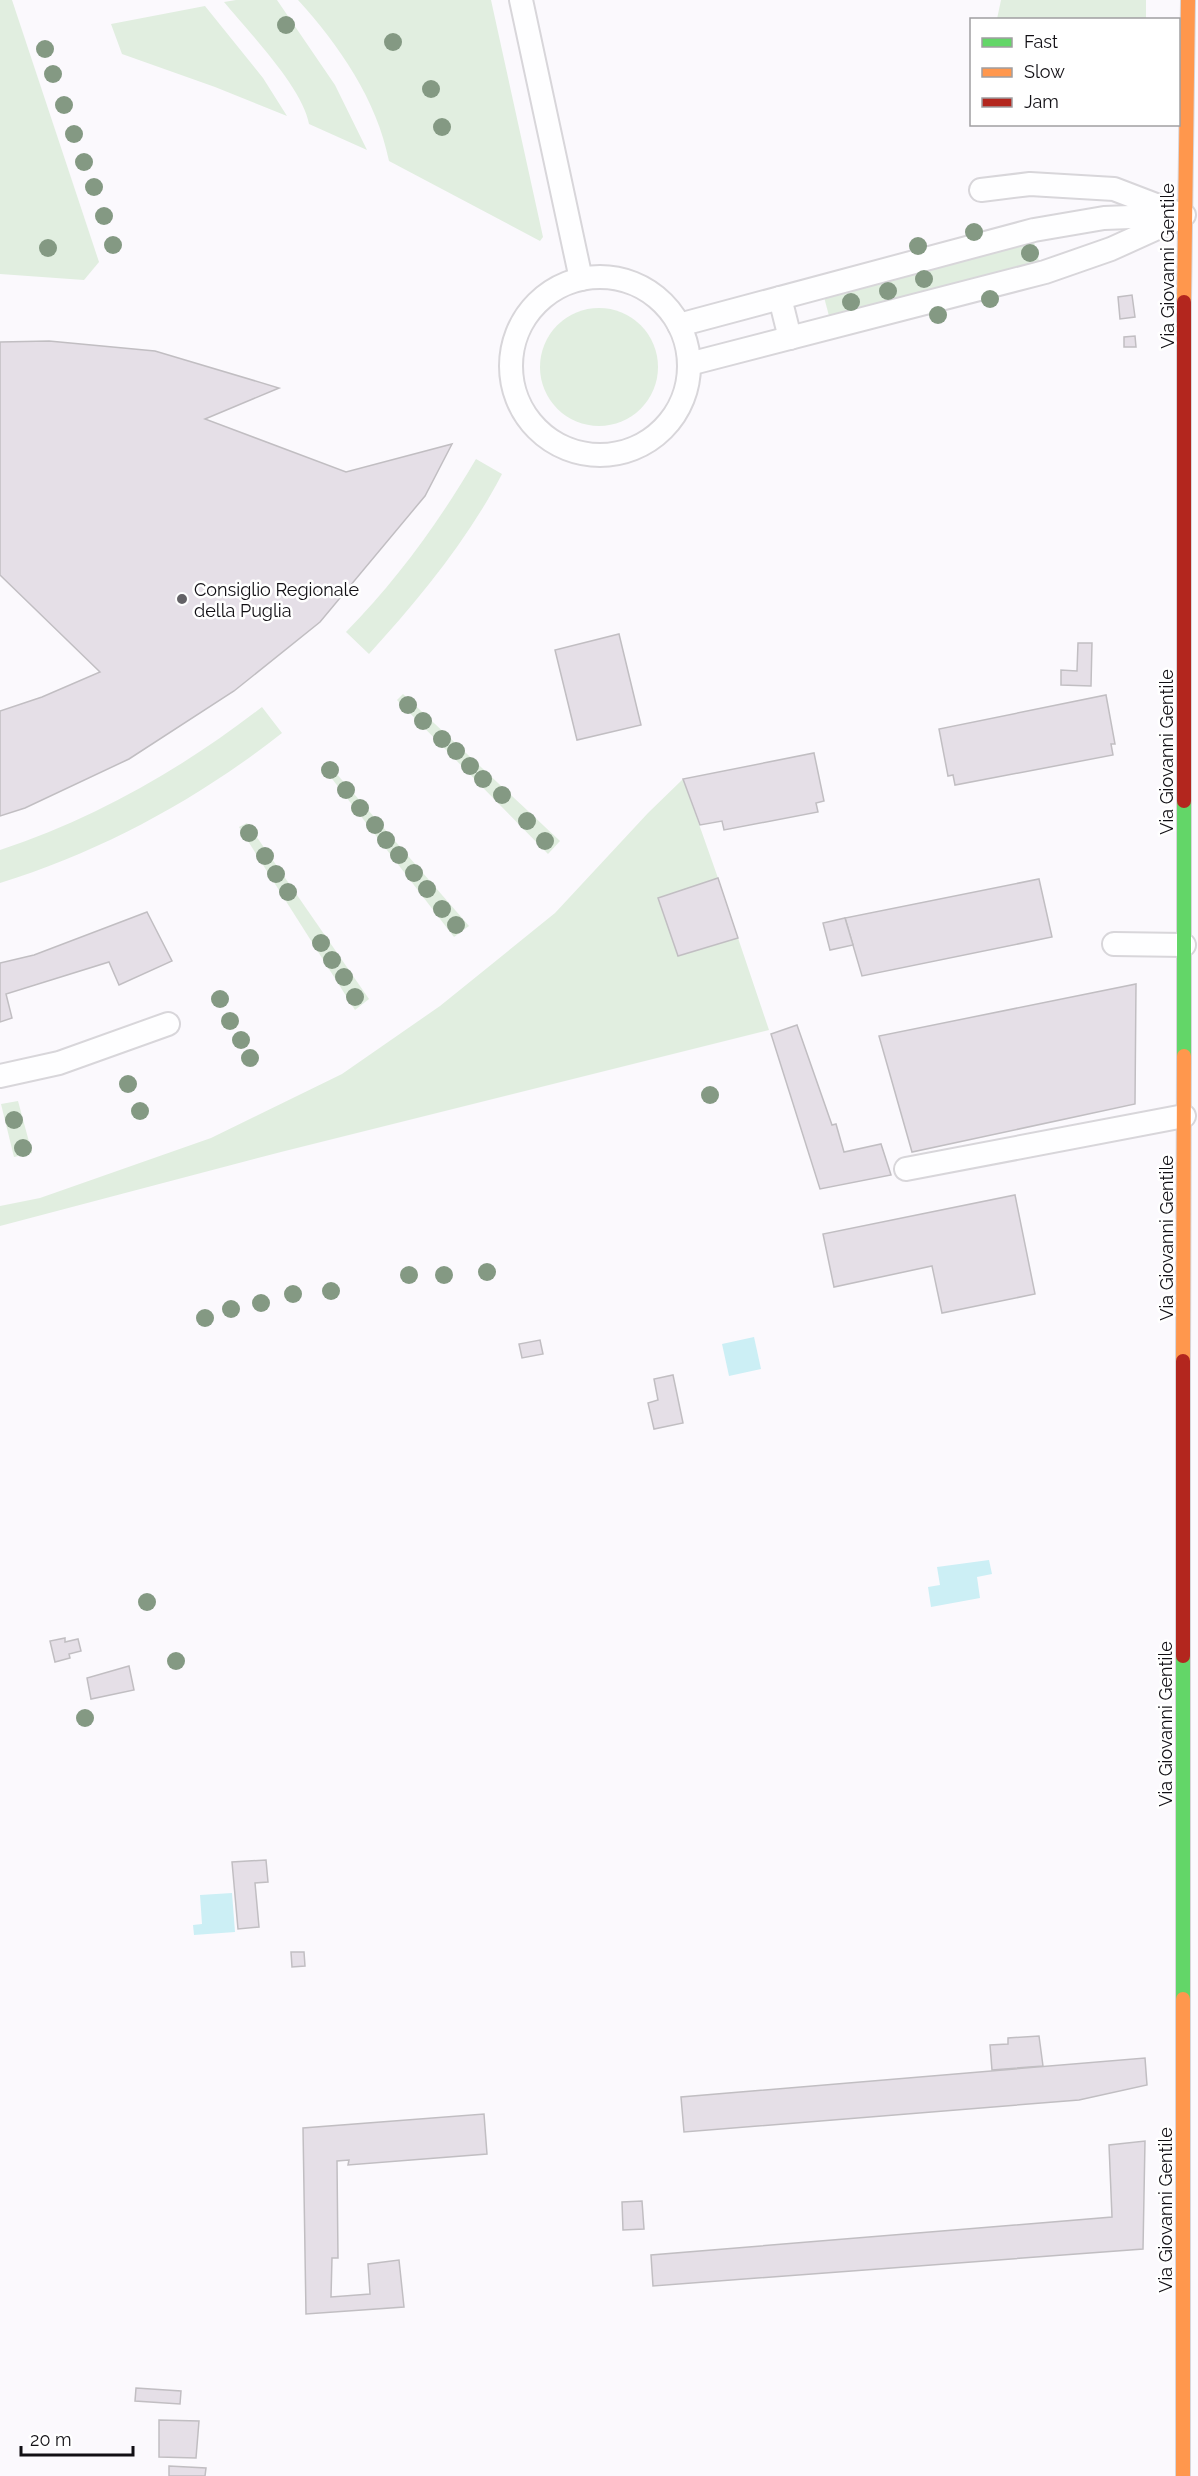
<svg xmlns="http://www.w3.org/2000/svg" width="1198" height="2476" viewBox="0 0 1198 2476" font-family="Raleway,sans-serif">
<style>
.green{fill:#e1eee0}
.water{fill:#cceff5}
.building{fill:#e5dfe7;stroke:#c1bec2;stroke-width:1.5}
.lines{fill:none;stroke-linecap:round;stroke-linejoin:round}
.lane-casing{stroke:#d8d6da;stroke-width:26}
.fast-casing{stroke:#d8d6da;stroke-width:16}
.slow-casing{stroke:#d8d6da;stroke-width:16}
.jam-casing{stroke:#d8d6da;stroke-width:16}
.lane{stroke:#fefeff;stroke-width:22}
.fast{stroke:#63d668;stroke-width:14}
.slow{stroke:#ff974d;stroke-width:14}
.jam{stroke:#b3261e;stroke-width:14}
.tree{fill:#849983}
.poi-dot{fill:#636166;stroke:#fff;stroke-width:2}
.labels{text-anchor:middle;dominant-baseline:central;stroke-width:5;stroke-linejoin:round;paint-order:stroke}
.street-label{font-size:18px;fill:#110f14;stroke:#fff}
.poi-label{font-size:18px;fill:#110f14;stroke:#fff;text-anchor:start}
</style>
<rect width="100%" height="100%" fill="#fbf9fd"/>
<g class="green">
<polygon points="0,0 12,0 99,262 84,280 0,274"/>
<path d="M 236,0 L 277,0 L 335,85 L 367,150 L 309,124 C 303,88 248,31 224,2 Z"/>
<path d="M 298,0 L 491,0 L 543,237 L 540,241 L 389,161 C 377,100 339,45 298,0 Z"/>
<polygon points="1001,0 1146,0 1146,19 997,19"/>
<polygon points="205,6 263,78 287,116 215,87 122,54 111,24"/>
<polygon points="1034,242 1039,261 829,316 824,297"/>
<circle cx="599" cy="367" r="59"/>
<path d="M 476,459 L 502,474 C 467,541 419,599 369,654 L 346,632 C 397,580 439,522 476,459 Z"/>
<polygon points="403,694 560,841 548,854 397,700"/>
<path d="M 262,707 L 282,733 C 198,799 103,851 0,883 L 0,850 C 96,818 182,769 262,707 Z"/>
<polygon points="328,764 469,926 454,937 323,767"/>
<polygon points="683,779 718,878 658,898 678,955 738,938 769,1030 281,1152 0,1226 0,1206 40,1198 211,1138 342,1074 440,1006 555,913 648,813"/>
<polygon points="247,823 369,999 355,1010 239,827"/>
<polygon points="18,1101 32,1153 14,1157 1,1104"/>
</g>
<g class="water">
<polygon points="754,1337 761,1369 729,1376 722,1344"/>
<polygon points="989,1560 992,1574 977,1577 980,1598 931,1607 928,1587 940,1585 937,1567"/>
<polygon points="232,1893 235,1932 194,1935 193,1925 202,1924 200,1895"/>
</g>
<g class="building">
<polygon points="1132,295 1135,317 1120,319 1118,297"/>
<polygon points="1135,336 1136,347 1124,347 1124,337"/>
<polygon points="49,341 155,351 279,388 205,419 346,472 452,444 425,496 320,622 234,691 129,759 25,808 0,816 0,711 42,697 100,672 0,575 0,342"/>
<polygon points="619,634 641,725 577,740 555,650"/>
<polygon points="1078,643 1092,643 1091,686 1061,685 1061,670 1077,671"/>
<polygon points="1106,695 1115,744 1111,744 1113,755 955,785 953,775 948,776 939,729"/>
<polygon points="814,753 824,801 816,803 818,812 724,830 722,821 700,825 683,779"/>
<polygon points="718,878 738,938 678,956 658,898"/>
<polygon points="1039,879 1052,937 862,976 845,918"/>
<polygon points="147,912 172,961 119,985 109,962 6,994 12,1018 0,1022 0,963 34,955"/>
<polygon points="845,918 853,945 830,950 823,923"/>
<polygon points="1136,984 1135,1104 912,1152 879,1036"/>
<polygon points="797,1025 832,1125 836,1124 844,1152 881,1144 891,1175 820,1189 771,1034"/>
<polygon points="1015,1195 1035,1294 942,1313 932,1266 834,1287 823,1234"/>
<polygon points="540,1340 543,1354 522,1358 519,1344"/>
<polygon points="673,1375 683,1423 654,1429 648,1403 658,1400 654,1379"/>
<polygon points="65,1638 65,1642 78,1639 81,1651 69,1654 70,1658 55,1662 50,1641"/>
<polygon points="129,1666 134,1690 91,1699 87,1678"/>
<polygon points="266,1860 268,1882 255,1883 259,1927 238,1929 232,1862"/>
<polygon points="291,1952 304,1952 305,1966 292,1967"/>
<polygon points="1039,2036 1043,2066 992,2070 990,2045 1008,2044 1008,2038"/>
<polygon points="1145,2058 1147,2085 1079,2100 684,2132 681,2097"/>
<polygon points="484,2114 487,2154 348,2165 349,2160 337,2161 338,2258 332,2258 331,2297 370,2294 368,2264 399,2260 404,2307 306,2314 303,2128"/>
<polygon points="1145,2141 1143,2249 653,2286 651,2255 1112,2217 1109,2145"/>
<polygon points="642,2201 644,2229 623,2230 622,2202"/>
<polygon points="136,2388 181,2391 180,2404 135,2401"/>
<polygon points="159,2420 199,2421 196,2458 159,2457"/>
<polygon points="169,2466 206,2468 205,2476 169,2476"/>
</g>
<g class="lines">
<defs>
<g id="lane">
<polyline points="521,0 581,279"/>
<polyline points="981,190 1030,184 1114,189 1174,212"/>
<circle cx="600" cy="366" r="89"/>
<polyline points="780,298 790,338"/>
<polyline points="679,325 1034,230 1104,218 1184,215"/>
<polyline points="689,364 1045,272 1111,249 1175,220"/>
<polyline points="1114,944 1184,945"/>
<polyline points="0,1076 59,1063 168,1024"/>
<polyline points="906,1169 1184,1116"/>
</g>
<g id="fast">
<polyline points="1184,1056 1184,801"/>
<polyline points="1183,1999 1183,1656"/>
</g>
<g id="slow">
<polyline points="1184,302 1188,0"/>
<polyline points="1183,1361 1184,1056"/>
<polyline points="1183,2476 1183,1999"/>
</g>
<g id="jam">
<polyline points="1184,801 1184,302"/>
<polyline points="1183,1656 1183,1361"/>
</g>
</defs>
<use href="#lane" class="lane-casing"/>
<use href="#fast" class="fast-casing"/>
<use href="#slow" class="slow-casing"/>
<use href="#jam" class="jam-casing"/>
<use href="#lane" class="lane"/>
<use href="#fast" class="fast"/>
<use href="#slow" class="slow"/>
<use href="#jam" class="jam"/>
</g>
<g class="tree">
<circle cx="286" cy="25" r="9"/>
<circle cx="393" cy="42" r="9"/>
<circle cx="45" cy="49" r="9"/>
<circle cx="53" cy="74" r="9"/>
<circle cx="431" cy="89" r="9"/>
<circle cx="64" cy="105" r="9"/>
<circle cx="442" cy="127" r="9"/>
<circle cx="74" cy="134" r="9"/>
<circle cx="84" cy="162" r="9"/>
<circle cx="94" cy="187" r="9"/>
<circle cx="104" cy="216" r="9"/>
<circle cx="974" cy="232" r="9"/>
<circle cx="113" cy="245" r="9"/>
<circle cx="918" cy="246" r="9"/>
<circle cx="48" cy="248" r="9"/>
<circle cx="1030" cy="253" r="9"/>
<circle cx="924" cy="279" r="9"/>
<circle cx="888" cy="291" r="9"/>
<circle cx="990" cy="299" r="9"/>
<circle cx="851" cy="302" r="9"/>
<circle cx="938" cy="315" r="9"/>
<circle cx="408" cy="705" r="9"/>
<circle cx="423" cy="721" r="9"/>
<circle cx="442" cy="739" r="9"/>
<circle cx="456" cy="751" r="9"/>
<circle cx="470" cy="766" r="9"/>
<circle cx="330" cy="770" r="9"/>
<circle cx="483" cy="779" r="9"/>
<circle cx="346" cy="790" r="9"/>
<circle cx="502" cy="795" r="9"/>
<circle cx="360" cy="808" r="9"/>
<circle cx="527" cy="821" r="9"/>
<circle cx="375" cy="825" r="9"/>
<circle cx="249" cy="833" r="9"/>
<circle cx="386" cy="840" r="9"/>
<circle cx="545" cy="841" r="9"/>
<circle cx="399" cy="855" r="9"/>
<circle cx="265" cy="856" r="9"/>
<circle cx="414" cy="873" r="9"/>
<circle cx="276" cy="874" r="9"/>
<circle cx="427" cy="889" r="9"/>
<circle cx="288" cy="892" r="9"/>
<circle cx="442" cy="909" r="9"/>
<circle cx="456" cy="925" r="9"/>
<circle cx="321" cy="943" r="9"/>
<circle cx="332" cy="960" r="9"/>
<circle cx="344" cy="977" r="9"/>
<circle cx="355" cy="997" r="9"/>
<circle cx="220" cy="999" r="9"/>
<circle cx="230" cy="1021" r="9"/>
<circle cx="241" cy="1040" r="9"/>
<circle cx="250" cy="1058" r="9"/>
<circle cx="128" cy="1084" r="9"/>
<circle cx="710" cy="1095" r="9"/>
<circle cx="140" cy="1111" r="9"/>
<circle cx="14" cy="1120" r="9"/>
<circle cx="23" cy="1148" r="9"/>
<circle cx="487" cy="1272" r="9"/>
<circle cx="409" cy="1275" r="9"/>
<circle cx="444" cy="1275" r="9"/>
<circle cx="331" cy="1291" r="9"/>
<circle cx="293" cy="1294" r="9"/>
<circle cx="261" cy="1303" r="9"/>
<circle cx="231" cy="1309" r="9"/>
<circle cx="205" cy="1318" r="9"/>
<circle cx="147" cy="1602" r="9"/>
<circle cx="176" cy="1661" r="9"/>
<circle cx="85" cy="1718" r="9"/>
</g>
<circle class="poi-dot" cx="182" cy="599" r="6"/>
<g class="labels">
<g class="street-label">
<text transform="translate(1167 266) rotate(-90)">Via Giovanni Gentile</text>
<text transform="translate(1166 752) rotate(-90)">Via Giovanni Gentile</text>
<text transform="translate(1166 1238) rotate(-90)">Via Giovanni Gentile</text>
<text transform="translate(1165 1724) rotate(-90)">Via Giovanni Gentile</text>
<text transform="translate(1165 2210) rotate(-90)">Via Giovanni Gentile</text>
</g>
<g class="poi-label">
<text x="194" y="589">Consiglio Regionale<tspan x="194" dy="21">della Puglia</tspan></text>
</g>
</g>
<rect x="970" y="18" width="210" height="108" fill="#ffffff" stroke="#a09fa1" stroke-width="1.5"/>
<rect x="982" y="38" width="30" height="9" fill="#63d668" stroke="#a09fa1" stroke-width="1.5"/>
<text x="1024" y="48" font-size="18" fill="#110f14">Fast</text>
<rect x="982" y="68" width="30" height="9" fill="#ff974d" stroke="#a09fa1" stroke-width="1.5"/>
<text x="1024" y="78" font-size="18" fill="#110f14">Slow</text>
<rect x="982" y="98" width="30" height="9" fill="#b3261e" stroke="#a09fa1" stroke-width="1.5"/>
<text x="1024" y="108" font-size="18" fill="#110f14">Jam</text>
<path d="M21 2446v9h112v-9" fill="none" stroke="#110f14" stroke-width="3"/>
<text x="30" y="2446" font-size="18" fill="#110f14" stroke="#ffffff" stroke-width="4.5" paint-order="stroke">20 m</text>
</svg>
